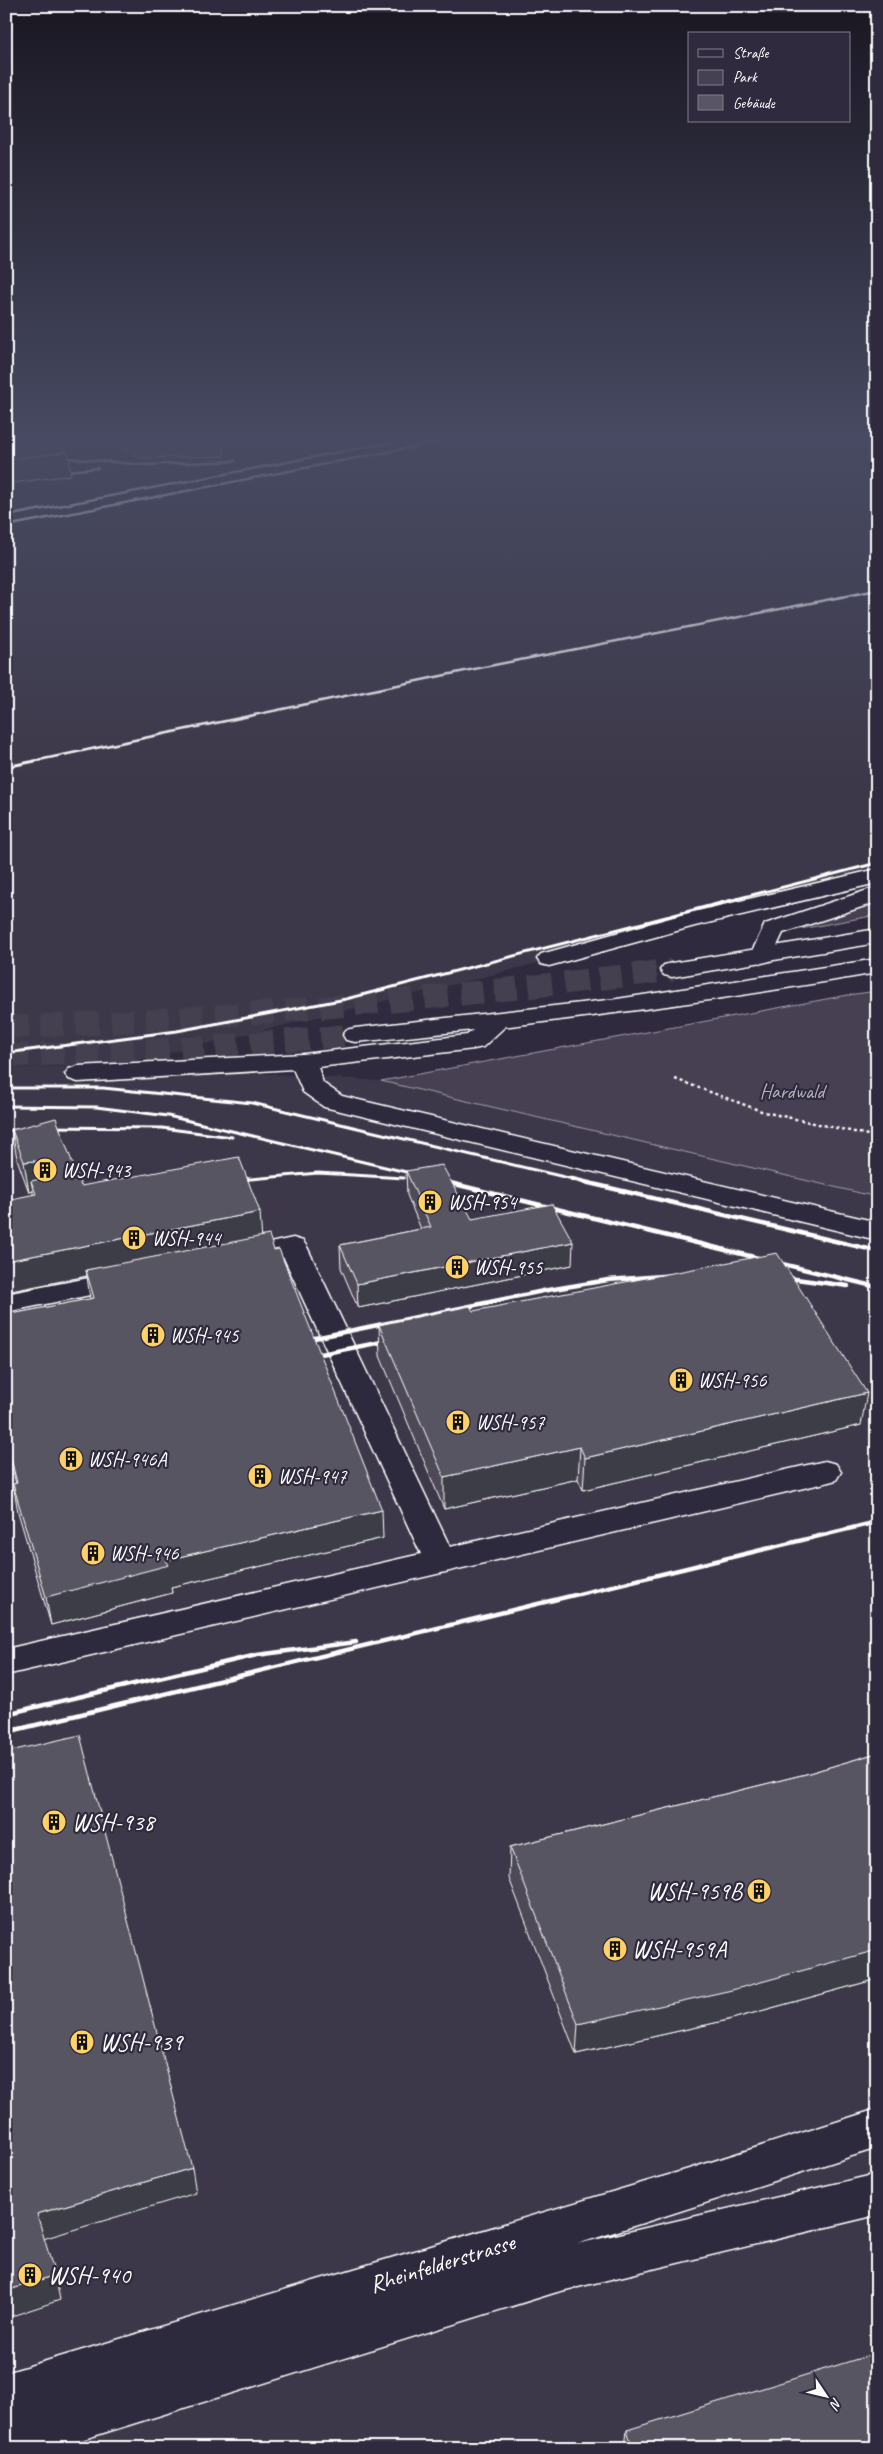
<svg xmlns="http://www.w3.org/2000/svg" width="883" height="2454" viewBox="0 0 883 2454" font-family="Caveat,sans-serif">
<style>
.built{fill:#3c3749}
.green{fill:#464152;stroke:#a2a0a8}
.lines{fill:none;stroke-linecap:round;stroke-linejoin:round}
.highway-tunnel{stroke:#443f50;stroke-width:23;stroke-dasharray:23 12;stroke-linecap:butt}
.minor-casing{stroke:#fff;stroke-width:3}
.major-casing{stroke:#fff;stroke-width:3}
.highway-casing{stroke:#fff;stroke-width:3}
.path{stroke:#fff;stroke-width:2.5;stroke-dasharray:3 3;stroke-linecap:butt}
.minor{fill:#2f2a3d;fill-rule:evenodd}
.major{fill:#2f2a3d;fill-rule:evenodd}
.highway{fill:#2f2a3d;fill-rule:evenodd}
.rail-far3{stroke:#fff;stroke-width:2.5}
.rail-far2{stroke:#fff;stroke-width:3}
.rail-far1{stroke:#fff;stroke-width:4.5}
.rail{stroke:#fff;stroke-width:5.5}
.wall{fill:#4d4956;stroke:#fff}
.shaded-wall{fill:#3e3c46;stroke:#fff}
.building{fill:#595564;stroke:#fff}
.labels{text-anchor:middle;dominant-baseline:central;stroke-width:4.5;stroke-linejoin:round;paint-order:stroke}
.park-label{font-size:20px;fill:#b5b3ba;stroke:#2f2a3d}
.poi-label{font-size:20px;fill:#fff;stroke:#2f2a3d;text-anchor:start}
.near-poi-label{font-size:24px;fill:#fff;stroke:#2f2a3d;text-anchor:start}
.near-street-label{font-size:24px;fill:#fff;stroke:#2f2a3d}
</style>
<rect width="100%" height="100%" fill="#2f2a3d"/>
<filter id="ink" filterUnits="userSpaceOnUse"><feTurbulence type="fractalNoise" baseFrequency=".02" numOctaves="2"/><feDisplacementMap in="SourceGraphic" scale="10" xChannelSelector="R" yChannelSelector="G"/><feConvolveMatrix kernelMatrix="1 2 1 2 8 2 1 2 1" color-interpolation-filters="sRGB"/></filter>
<g filter="url(#ink)">
<g class="built">
<polygon points="6,442 877,442 877,876 472,980 122,1064 6,1068"/>
<polygon points="136,1065 381,1081 877,1197 877,2448 6,2448 6,1068"/>
</g>
<g class="green">
<polygon points="877,898 877,915 779,933"/>
<polygon points="877,991 877,1197 381,1081 848,995"/>
</g>
<g class="lines">
<g class="highway-tunnel">
<path d="M 6,1027 C 229,1020 450,997 672,970"/>
<polyline points="6,1056 197,1048 355,1035"/>
</g>
<defs>
<g id="minor">
<polygon points="877,869 877,883 695,926 549,966 541,964 537,959 541,954 681,915"/>
<polygon points="877,887 877,902 783,933 770,961 762,963 754,961 750,956 765,924"/>
<polygon points="500,1013 509,1015 512,1020 483,1047 474,1049 318,1067 323,1083 342,1096 877,1222 877,1240 324,1107 303,1092 293,1069 78,1082 69,1079 65,1074 69,1069 78,1066 303,1054 467,1035 491,1015"/>
<polygon points="293,1238 303,1241 307,1247 450,1547 825,1461 836,1464 841,1472 836,1480 825,1483 6,1675 6,1649 421,1554 284,1258 243,1266 233,1263 229,1257 233,1251"/>
<polygon points="125,1271 135,1274 139,1280 135,1286 6,1312 6,1294"/>
</g>
<polygon id="major" points="877,2109 877,2148 577,2244 877,2174 877,2215 557,2292 55,2448 6,2448 6,2373 689,2169"/>
<g id="highway">
<polygon points="877,929 877,943 672,977 664,975 660,970 664,965 672,963"/>
<path d="M 877,959 L 877,973 C 704,1003 530,1026 355,1042 L 346,1040 L 343,1035 L 346,1030 L 355,1028 L 617,999 Z"/>
</g>
</defs>
<use href="#minor" class="minor-casing"/>
<use href="#major" class="major-casing"/>
<use href="#highway" class="highway-casing"/>
<polyline class="path" points="675,1079 764,1112 877,1137"/>
<use href="#minor" class="minor"/>
<use href="#major" class="major"/>
<use href="#highway" class="highway"/>
<g class="rail-far3">
<polyline points="56,457 146,465 235,461"/>
<polyline points="67,471 98,468"/>
<polyline points="6,516 392,442"/>
<polyline points="6,526 439,442"/>
<polyline points="34,761 484,667 877,590"/>
</g>
<g class="rail-far2">
<polyline points="6,767 40,760"/>
<polyline points="6,1053 177,1031 346,999 877,863"/>
<polyline points="6,1088 103,1088 252,1103 577,1180"/>
<polyline points="6,1106 96,1107 168,1116 419,1175"/>
<polyline points="45,1127 162,1128 232,1137"/>
<polyline points="6,1131 25,1129"/>
<polyline points="239,1180 318,1173 404,1178"/>
</g>
<g class="rail-far1">
<polyline points="572,1179 877,1251"/>
<polyline points="438,1180 877,1287"/>
<polyline points="233,1181 247,1179"/>
<polyline points="781,1277 848,1286"/>
<polyline points="300,1341 548,1290 608,1280 676,1275"/>
<polyline points="306,1357 392,1340"/>
<polyline points="6,1714 257,1655 356,1642"/>
<polyline points="11,1731 877,1522"/>
</g>
<polyline class="rail" points="6,1732 16,1729"/>
</g>
<g class="wall">
<polygon points="121,442 223,442 224,456 140,458"/>
<polygon points="12,1130 81,1186 262,1237 383,1538 171,1587 172,1593 51,1625 18,1512 13,1484 16,1484 6,1444 6,1315 90,1299 87,1276 6,1292 33,1195 33,1191 29,1192 17,1159"/>
<polygon points="406,1171 472,1219 572,1265 358,1308 341,1268 340,1245 421,1229 407,1195"/>
<polygon points="473,1311 861,1425 583,1490 578,1479 444,1509 380,1356 379,1325"/>
<polygon points="877,1753 877,1979 728,2020 576,2054 509,1878 510,1847 806,1774"/>
<polygon points="627,2430 877,2448 625,2448"/>
</g>
<g class="shaded-wall">
<polygon points="68,452 71,475 6,484 6,460"/>
<polygon points="34,1161 39,1190 31,1181 33,1191 29,1192 24,1162"/>
<polygon points="260,1212 262,1242 86,1270 87,1276 6,1292 6,1261"/>
<polygon points="573,1242 572,1265 358,1308 357,1284"/>
<polygon points="867,1393 861,1425 583,1490 585,1458"/>
<polygon points="580,1447 578,1479 444,1509 444,1477"/>
<polygon points="382,1510 383,1538 171,1587 172,1593 51,1625 46,1597 166,1560"/>
<polygon points="877,1950 877,1979 728,2020 576,2054 578,2024"/>
<polygon points="192,2168 196,2193 43,2239 37,2214"/>
<polygon points="55,2275 60,2300 6,2318 6,2291"/>
</g>
<g class="building">
<polygon points="6,442 54,442 68,452 6,460"/>
<polygon points="56,1118 81,1186 239,1157 260,1212 6,1261 6,1200 36,1194 31,1181 45,1178 50,1171 45,1163 34,1161 24,1162 12,1130"/>
<polygon points="442,1165 472,1219 552,1204 573,1242 357,1284 340,1245 431,1227 406,1171"/>
<polygon points="269,1235 274,1250 279,1249 382,1510 166,1560 169,1565 46,1597 13,1484 17,1483 6,1437 6,1315 94,1298 86,1270"/>
<polygon points="777,1253 867,1393 585,1458 580,1447 444,1477 379,1325 470,1306 473,1311"/>
<polygon points="80,1735 192,2168 37,2214 55,2275 6,2291 6,1752"/>
<polygon points="877,1753 877,1950 732,1990 578,2024 510,1847 806,1774"/>
<polygon points="877,2353 877,2448 633,2448 627,2430"/>
</g>
</g>
<linearGradient id="sky" x2="0" y2="1"><stop stop-color="#1a1722"/><stop offset="0.56" stop-color="#474a62"/><stop offset="1" stop-color="#474a62" stop-opacity="0"/></linearGradient>
<rect width="883" height="785" fill="url(#sky)"/>
<defs>
<symbol id="building-disc" viewBox="-11 -11 22 22"><circle r="9.5" fill="#ffd166" stroke="#2f2a3d"/><path d="M-4-6H4V6H1V3H-1V6H-4ZM-2.5-4.3h1.7v1.8h-1.7ZM.8-4.3h1.7v1.8H.8ZM-2.5-1h1.7V.8h-1.7ZM.8-1h1.7V.8H.8Z" fill="#111"/></symbol>
</defs>
<g fill-rule="evenodd">
<use href="#building-disc" x="31" y="1156" width="28" height="28"/>
<use href="#building-disc" x="416" y="1188" width="28" height="28"/>
<use href="#building-disc" x="120" y="1224" width="28" height="28"/>
<use href="#building-disc" x="443" y="1253" width="28" height="28"/>
<use href="#building-disc" x="139" y="1321" width="28" height="28"/>
<use href="#building-disc" x="667" y="1366" width="28" height="28"/>
<use href="#building-disc" x="444" y="1408" width="28" height="28"/>
<use href="#building-disc" x="57" y="1445" width="28" height="28"/>
<use href="#building-disc" x="246" y="1462" width="28" height="28"/>
<use href="#building-disc" x="79" y="1539" width="28" height="28"/>
<use href="#building-disc" x="40" y="1808" width="28" height="28"/>
<use href="#building-disc" x="745" y="1877" width="28" height="28"/>
<use href="#building-disc" x="601" y="1935" width="28" height="28"/>
<use href="#building-disc" x="68" y="2028" width="28" height="28"/>
<use href="#building-disc" x="16" y="2261" width="28" height="28"/>
</g>
<g class="labels">
<g class="park-label">
<text x="792" y="1091">Hardwald</text>
</g>
<g class="poi-label">
<text x="62" y="1170">WSH-943</text>
<text x="448" y="1202">WSH-954</text>
<text x="152" y="1238">WSH-944</text>
<text x="474" y="1267">WSH-955</text>
<text x="170" y="1335">WSH-945</text>
<text x="698" y="1380">WSH-956</text>
<text x="476" y="1422">WSH-957</text>
<text x="88" y="1459">WSH-946A</text>
<text x="278" y="1476">WSH-947</text>
<text x="110" y="1553">WSH-946</text>
</g>
<g class="near-poi-label">
<text x="72" y="1822">WSH-938</text>
<text x="742" y="1891" text-anchor="end">WSH-959B</text>
<text x="632" y="1949">WSH-959A</text>
<text x="100" y="2042">WSH-939</text>
<text x="48" y="2275">WSH-940</text>
</g>
<g class="near-street-label">
<text transform="translate(442 2263) rotate(-17)">Rheinfelderstrasse</text>
</g>
</g>
<rect width="883" height="2454" fill="none" stroke="#2f2a3d" stroke-width="25"/>
<rect x="12" y="12" width="858" height="2429" fill="none" stroke="#fff" stroke-width="2" filter="url(#ink)"/>
<rect x="688" y="32" width="162" height="90" fill="#2f2a3d" stroke="#827f8b"/>
<rect x="698" y="49" width="25" height="8" fill="#2f2a3d" stroke="#827f8b"/>
<text x="733" y="58" font-size="15" fill="#ffffff">Straße</text>
<rect x="698" y="70" width="25" height="15" fill="#464152" stroke="#827f8b"/>
<text x="733" y="82" font-size="15" fill="#ffffff">Park</text>
<rect x="698" y="95" width="25" height="15" fill="#595564" stroke="#827f8b"/>
<text x="733" y="108" font-size="15" fill="#ffffff">Gebäude</text>
<g transform="translate(826 2396) rotate(125)" stroke="#2f2a3d" stroke-width="4" paint-order="stroke">
<path d="M0-4L9 19L0 12L-9 19Z" fill="#ffffff"/>
<text y="-8" font-size="14" font-weight="bold" text-anchor="middle" fill="#ffffff">N</text>
</g>
</svg>
